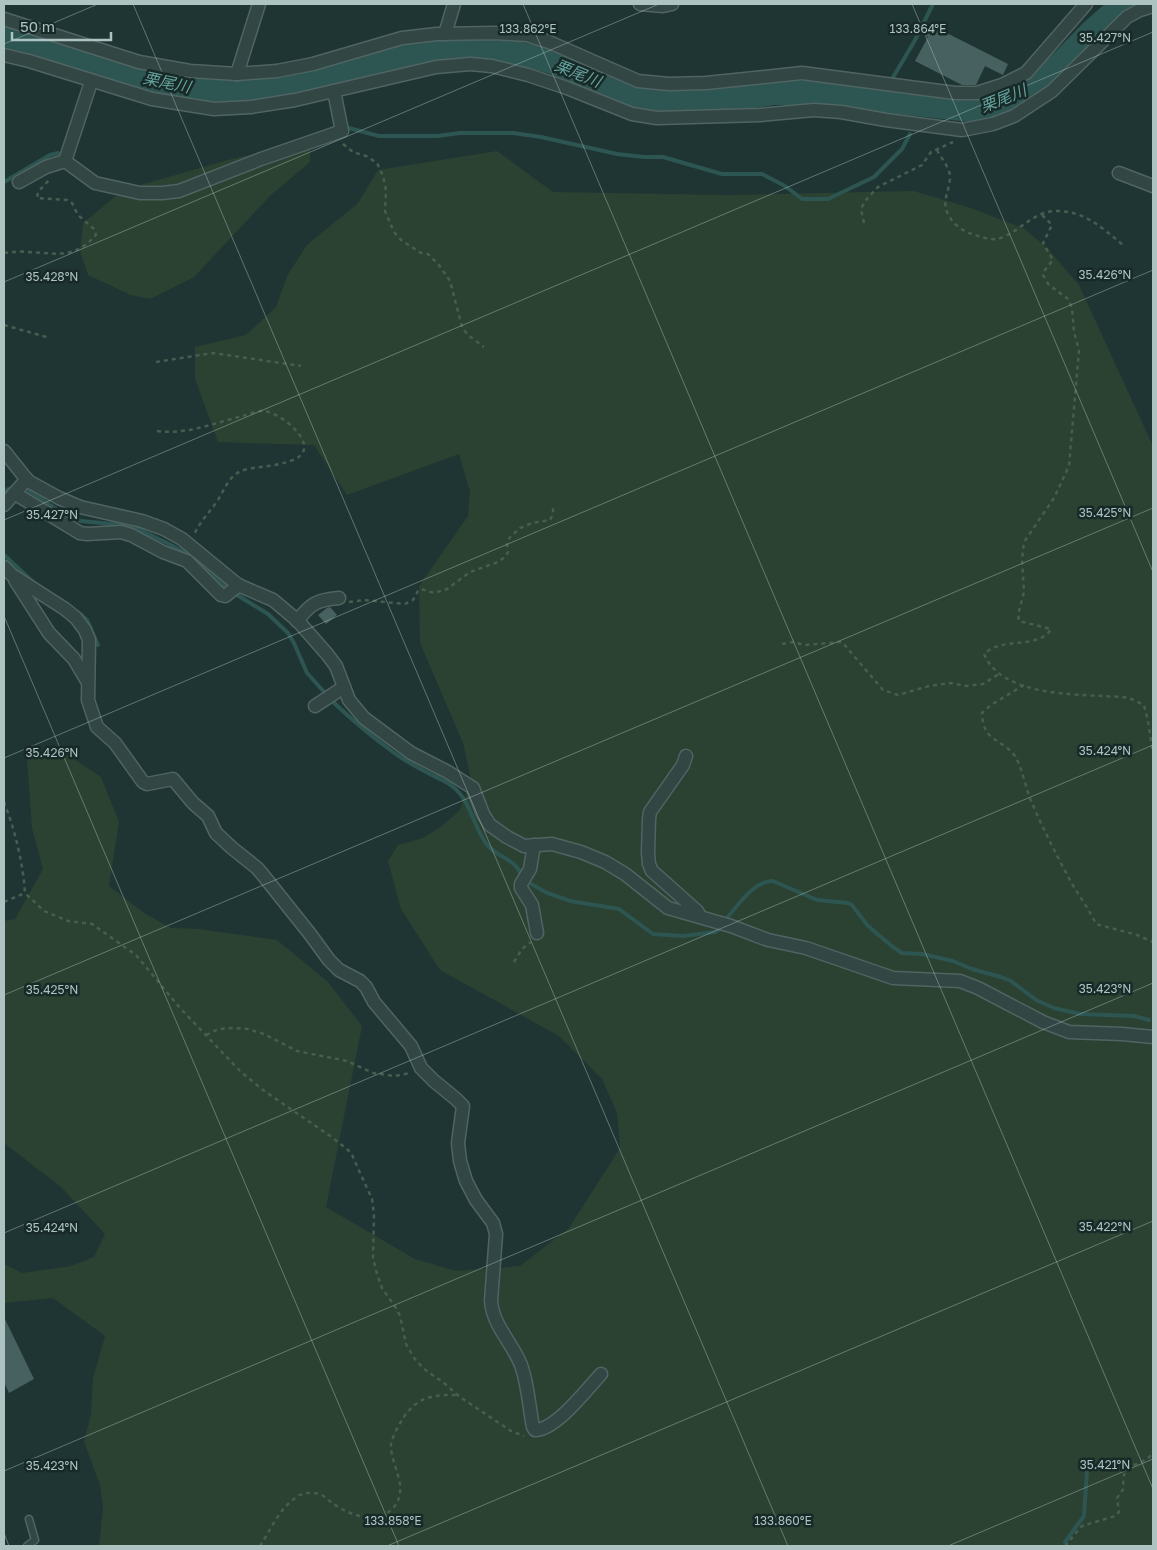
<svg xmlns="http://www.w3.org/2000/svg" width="1157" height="1550" viewBox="0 0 1157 1550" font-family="'Golos Text','Noto Sans JP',sans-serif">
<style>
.green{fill:#2b4131}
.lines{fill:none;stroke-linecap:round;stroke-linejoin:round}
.stream{stroke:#2d5552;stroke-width:4}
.river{stroke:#2d5552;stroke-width:24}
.building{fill:#476160}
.lane-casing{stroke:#506463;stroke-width:9}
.street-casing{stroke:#506463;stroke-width:15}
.path{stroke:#475d51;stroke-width:2.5;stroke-dasharray:4 4;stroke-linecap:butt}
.lane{stroke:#324644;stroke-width:6}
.street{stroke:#324644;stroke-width:12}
.ticks{fill:none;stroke:#acc3c2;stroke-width:1;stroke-opacity:0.45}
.labels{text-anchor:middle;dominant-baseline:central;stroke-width:5;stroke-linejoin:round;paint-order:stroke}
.water-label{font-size:16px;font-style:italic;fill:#64a29d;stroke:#182a28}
.ticks-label{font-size:12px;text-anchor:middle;fill:#acc3c2;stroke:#182a28;stroke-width:5;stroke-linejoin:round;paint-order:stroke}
</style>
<rect width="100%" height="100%" fill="#1f3533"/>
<g class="green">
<polygon points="310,144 310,162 271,195 194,277 150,299 131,295 88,275 80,251 83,223 123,190 228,160 290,145"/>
<polygon points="497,151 553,192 730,195 914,191 971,208 1025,229 1048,249 1079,285 1153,446 1153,1546 99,1546 103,1508 100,1485 84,1442 91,1414 93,1378 105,1336 53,1298 4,1303 4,1264 22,1273 71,1266 94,1257 105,1234 61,1187 4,1143 4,921 15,919 43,869 32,828 27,759 60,750 101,777 119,822 109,886 144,913 171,928 199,929 277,940 328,982 362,1026 326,1207 415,1259 456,1271 520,1266 569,1228 620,1148 617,1113 602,1079 559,1036 440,970 401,909 388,861 398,845 423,838 442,826 460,810 471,780 463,743 420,643 419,586 468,516 470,492 459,454 347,495 314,445 218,442 195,379 195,347 246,335 276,307 288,274 307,245 358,203 378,170"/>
</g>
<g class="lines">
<g class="stream">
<polyline points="892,79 914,42 933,4"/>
<polyline points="345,127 379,136 437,136 460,133 513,133 541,137 617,154 644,157 663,157 722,174 762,174 785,186 802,199 828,199 874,177 902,149 910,134"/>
<polyline points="4,182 50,155 58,153"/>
<polyline points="29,491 56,509 81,521 132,526 169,544 187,554 225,586"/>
<polyline points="4,493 8,489"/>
<polyline points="4,555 32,581"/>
<polyline points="237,595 268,614 288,633 294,643 307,673 326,694"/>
<polyline points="79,613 87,620 98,645"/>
<path d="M 332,701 C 351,719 371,736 393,752 C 407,763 426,772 442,780 C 446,782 449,783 452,786 C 472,801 473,829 489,847 C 500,858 517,860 522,877"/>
<polyline points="528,882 545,892 570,901 619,909 653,934 683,936 715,932 720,929"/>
<path d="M 726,919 C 737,907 754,880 773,881 L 817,900 L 848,903 L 852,905 L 868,926 L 893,947 L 902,953 L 922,954 L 953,961 L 972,969 L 1001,977 L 1011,981 L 1036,1000 L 1054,1008 L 1080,1014 L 1134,1016 L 1149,1020"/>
<polyline points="1065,1542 1084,1516 1087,1471"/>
</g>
<polyline class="river" points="4,36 18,38 66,55 165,84 223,91 292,84 402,56 440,48 477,48 513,52 552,62 639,98 692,101 728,100 775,93 816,93 980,111 1030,89 1061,63 1091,32 1123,4"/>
</g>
<g class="building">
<polygon points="931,25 1008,64 1003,75 985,66 976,85 962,85 915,61 928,37 926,36"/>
<polygon points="330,607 337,615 326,624 318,615 327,608"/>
<polygon points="4,1317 34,1379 9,1393 4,1382"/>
</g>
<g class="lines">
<defs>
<polyline id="lane" points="27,1546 35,1540 29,1519"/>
<g id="street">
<polyline points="640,4 663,6 672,4"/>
<polyline points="4,19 139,62 190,71 237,74 277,71 313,64 402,38 437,34 494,33 527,35 549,42 638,81 669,84 706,83 802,73 955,93 977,93 1002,85 1026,73 1086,4"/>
<polyline points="445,34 454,4"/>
<polyline points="4,55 29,61 152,99 214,109 251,107 295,100 436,67 470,64 492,66 528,75 567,88 632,114 657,118 760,115 814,110 841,112 886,120 962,130 993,124 1014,116 1052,91 1127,17 1140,10 1153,6"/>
<polyline points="237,74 259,4"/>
<polyline points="65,161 91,82"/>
<polyline points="1119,173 1153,186"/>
<polyline points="19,182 46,167 65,161 95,183 140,193 162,193 179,191 261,159 342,131 334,91"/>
<polyline points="4,451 28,481 59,498 80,507 142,521 164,529 182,539 238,585 273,600 298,621 327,654 336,666 349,700 364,718 411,753 448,772 473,788 483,814 490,825 507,837 524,846 552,844 581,852 605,862 625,874 668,908 731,926 768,940 806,948 893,978 960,981 978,988 1043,1022 1069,1032 1122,1034 1153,1037"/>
<polyline points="14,493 80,533 87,534 121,532 131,535 163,552 187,561 221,595 225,596 239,585"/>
<polyline points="4,505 27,479"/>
<path d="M 4,567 L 12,575 L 65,609 L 76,618 L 85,630 L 89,640 L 88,700 L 97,727 L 115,743 L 143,782 L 147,784 L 173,779 L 193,803 L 208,816 L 216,833 L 232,848 L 257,868 L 263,875 L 310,934 L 329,960 L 339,970 L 360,981 L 366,987 L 374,1002 L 411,1046 L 421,1068 L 434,1081 L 456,1099 L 463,1106 L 458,1143 L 460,1161 L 466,1181 L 476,1200 L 493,1223 L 496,1234 L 491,1301 C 493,1326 512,1342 521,1365 C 528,1384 529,1407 533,1427 L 535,1430 C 556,1430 587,1389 601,1374"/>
<polyline points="15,580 49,633 74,659 87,681"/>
<path d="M 297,621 C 311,603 317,600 339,598"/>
<polyline points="315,706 344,687"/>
<polyline points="686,756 683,765 650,812 649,819 648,853 649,864 652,871 697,911 700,916"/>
<polyline points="534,845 530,869 521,884 521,888 532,905 537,933"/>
</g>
</defs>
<use href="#lane" class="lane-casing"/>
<use href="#street" class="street-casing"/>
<g class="path">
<polyline points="343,144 353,152 366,156 377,163 383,176 386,190 385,211 394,232 401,240 421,253 428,254 439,265 450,281 462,327 468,335 484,347"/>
<path d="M 937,150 C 941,158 950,168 950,177 C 950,190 941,201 948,214 C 953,225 964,232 975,235 C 981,237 991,240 997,239 C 1018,234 1033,211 1056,211 C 1085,211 1101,227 1123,245"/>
<path d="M 1042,215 L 1052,225 L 1043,243 L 1053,260 L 1044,271 L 1043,275 L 1049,285 L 1068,299 L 1072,308 L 1074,332 L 1079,350 L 1069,466 L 1054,498 L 1024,542 L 1022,559 L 1024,592 L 1018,615 L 1019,621 L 1051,629 C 1039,650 1002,636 984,654 C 1001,694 1066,694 1102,696 C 1111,697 1121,696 1129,698 C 1134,700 1139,703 1144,705 L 1148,721 L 1153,754"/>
<polyline points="864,223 861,209 865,201 878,187 922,165 931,152 953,142"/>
<path d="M 4,253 C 12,252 20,251 27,252 C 56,253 74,260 96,235 L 94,229 L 78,215 L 72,203 L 67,200 L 37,198 L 38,192 L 49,180"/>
<polyline points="4,325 50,338"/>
<polyline points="156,362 213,353 301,366"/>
<path d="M 157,431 C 185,435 215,423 242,416 C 249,414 259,410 265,411 C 283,414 324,448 293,460 C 278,466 263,466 248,469 C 230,472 226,487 218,500 C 210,512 200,521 194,535"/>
<polyline points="349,602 364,600 405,604 413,600 418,591 421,589 434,593 447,589 470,572 498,562 505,557 508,552 507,544 510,537 520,528 532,523 550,520 553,514 553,507"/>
<polyline points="782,644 793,642 804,645 842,642 883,690 898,695 929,686 950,683 967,686 983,684 999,674"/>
<path d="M 1024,685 L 991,705 L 982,713 C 983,743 1002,738 1015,756 C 1022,767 1026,790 1032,803 C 1043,829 1057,856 1071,882 C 1079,896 1089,909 1096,924 L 1137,935 L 1153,942"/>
<path d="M 4,802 C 15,830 23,863 25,893 L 44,911 L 68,921 L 92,924 L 136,955 L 180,1008 L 240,1071 L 263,1090 L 333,1138 L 348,1150 L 352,1155 L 372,1199 L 374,1215 L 373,1258 L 377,1274 L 382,1288 L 396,1308 L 400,1316 L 406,1344 L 414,1358 L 424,1369 L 444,1383 L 460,1397 L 511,1431 L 524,1436"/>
<polyline points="4,902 25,893"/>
<polyline points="514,962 522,949 531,942"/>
<polyline points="206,1035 219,1029 233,1028 248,1029 264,1034 297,1051 347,1061 373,1073 394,1076 410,1073"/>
<path d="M 260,1546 C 271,1529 281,1505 300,1495 C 306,1492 316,1492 322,1495 C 325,1497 328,1500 331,1502 C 348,1515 377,1526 394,1507 C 410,1487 390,1465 391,1444 C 392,1439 395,1432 398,1427 C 412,1400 427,1394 457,1395"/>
<path d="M 1065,1546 L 1082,1526 L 1115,1516 L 1119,1512 L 1117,1498 L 1124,1488 C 1119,1461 1140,1469 1153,1453"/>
</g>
<use href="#lane" class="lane"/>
<use href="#street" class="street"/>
</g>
<path class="ticks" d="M 133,4 L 788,1546M 523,4 L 1153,1489M 912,4 L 1153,572M 4,44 L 98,4M 4,282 L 659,4M 4,520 L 1153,32M 4,616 L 399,1546M 4,758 L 1153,270M 4,995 L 1153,508M 4,1233 L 1153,745M 4,1471 L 1153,983M 4,1533 L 9,1546M 387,1546 L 1153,1221M 948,1546 L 1153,1459"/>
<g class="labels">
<g class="water-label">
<text transform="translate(578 73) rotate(22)">栗尾川</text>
<text transform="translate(167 82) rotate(12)">栗尾川</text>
<text transform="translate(1003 98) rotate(-22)">栗尾川</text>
</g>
</g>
<g class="ticks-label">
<text x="528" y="33">133.862°E</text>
<text x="918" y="33">133.864°E</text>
<text x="1105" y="42">35.427°N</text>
<text x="1105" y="279">35.426°N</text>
<text x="52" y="281">35.428°N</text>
<text x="1105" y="517">35.425°N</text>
<text x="52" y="519">35.427°N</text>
<text x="1105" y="755">35.424°N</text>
<text x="52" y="757">35.426°N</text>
<text x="1105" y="993">35.423°N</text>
<text x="52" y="994">35.425°N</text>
<text x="1105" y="1231">35.422°N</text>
<text x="52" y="1232">35.424°N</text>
<text x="1105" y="1469">35.421°N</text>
<text x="52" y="1470">35.423°N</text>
<text x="393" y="1525">133.858°E</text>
<text x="783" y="1525">133.860°E</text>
</g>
<rect width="1157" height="1550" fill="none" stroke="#acc3c2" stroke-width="10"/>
<path d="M12 32v8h99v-8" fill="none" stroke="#acc3c2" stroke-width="2.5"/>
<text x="20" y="32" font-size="15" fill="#acc3c2" stroke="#182a28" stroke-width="4" paint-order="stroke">50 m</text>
</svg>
